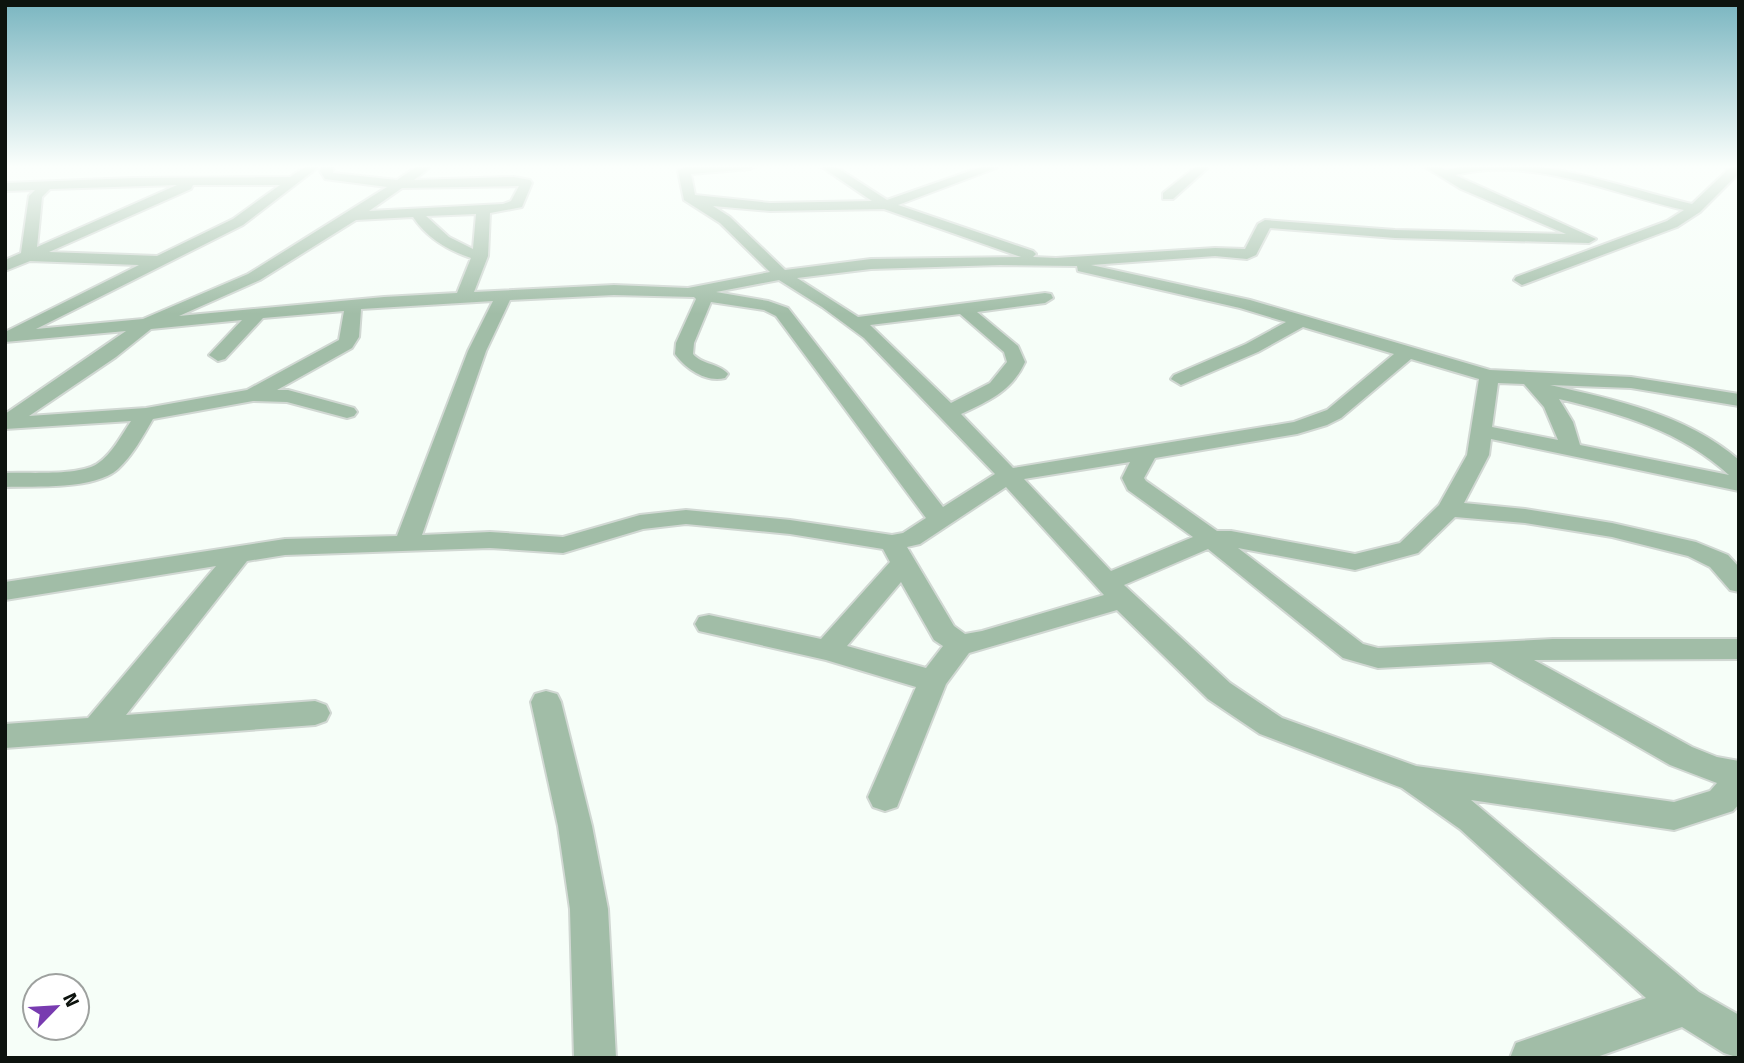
<svg xmlns="http://www.w3.org/2000/svg" width="1744" height="1063" viewBox="0 0 1744 1063" font-family="'Fira Sans',sans-serif">
<style>
.lines{fill:none;stroke-linecap:round;stroke-linejoin:round}
.street-casing{stroke:#d1d8d3;stroke-width:4}
.street{fill:#a1bda7;fill-rule:evenodd}
</style>
<rect width="100%" height="100%" fill="#f6fef8"/>
<g class="lines">
<defs>
<g id="street">
<path d="M 308,165 L 321,165 L 243,225 L 36,329 L 143,319 L 248,274 L 387,187 L 325,179 L 320,171 L 322,165 L 334,165 L 333,173 L 397,180 L 419,165 L 433,165 L 414,180 L 514,177 L 530,180 L 532,183 L 522,207 L 490,213 L 488,256 L 474,292 L 614,285 L 688,288 L 770,272 L 720,223 L 684,200 L 678,171 L 684,167 L 756,165 L 750,169 L 691,174 L 695,195 L 770,203 L 872,201 L 819,165 L 833,165 L 887,200 L 987,165 L 1004,165 L 898,205 L 1033,251 L 1036,254 L 1033,257 L 1056,258 L 1215,248 L 1245,249 L 1258,224 L 1265,220 L 1395,230 L 1566,234 L 1461,189 L 1422,165 L 1436,165 L 1446,170 C 1530,150 1611,185 1692,204 L 1733,165 L 1739,165 L 1739,173 L 1700,212 L 1677,227 L 1522,285 L 1514,280 L 1516,277 L 1667,221 L 1684,210 C 1609,193 1532,156 1455,175 L 1596,239 L 1589,243 L 1395,238 L 1270,228 L 1256,255 L 1247,259 L 1215,256 L 1091,265 L 1250,300 L 1490,370 L 1631,377 L 1739,394 L 1739,406 L 1631,388 L 1550,385 C 1616,400 1686,414 1739,460 L 1739,491 L 1491,439 L 1489,455 L 1464,503 L 1525,509 L 1612,523 L 1696,542 L 1728,555 L 1739,567 L 1739,592 L 1730,590 L 1710,567 L 1688,556 L 1612,537 L 1525,523 L 1455,517 L 1418,553 L 1355,570 L 1238,548 L 1363,644 L 1378,648 L 1553,639 L 1739,639 L 1739,659 L 1534,660 L 1692,747 L 1717,757 L 1739,761 L 1739,804 L 1733,811 L 1674,830 L 1471,800 L 1699,992 L 1739,1015 L 1739,1058 L 1724,1053 L 1682,1027 L 1594,1058 L 1510,1058 L 1516,1043 L 1646,998 L 1460,829 L 1402,788 L 1260,734 L 1208,699 L 1117,610 L 969,653 L 946,684 L 897,807 L 885,811 L 873,807 L 868,797 L 916,687 L 826,660 L 699,631 L 695,624 L 699,617 L 709,615 L 821,639 L 890,562 L 883,549 L 790,534 L 686,524 L 643,529 L 563,553 L 490,548 L 285,555 L 247,561 L 126,715 L 315,701 L 326,705 L 330,713 L 326,721 L 315,725 L 5,748 L 5,724 L 88,718 L 216,566 L 5,600 L 5,582 L 285,539 L 397,536 L 468,351 L 493,301 L 361,309 L 359,337 L 352,348 L 277,390 L 288,390 L 354,408 L 357,412 L 354,416 L 347,418 L 287,402 L 253,401 L 153,419 C 143,436 133,455 118,469 C 95,490 35,486 5,487 L 5,473 C 29,472 78,476 97,464 C 112,454 121,436 131,421 L 5,429 L 5,414 L 126,331 L 5,342 L 5,332 L 139,265 L 30,261 L 5,271 L 5,260 L 21,253 L 29,196 L 35,190 L 5,191 L 5,183 L 133,178 L 290,177 ZM 177,185 L 37,247 L 42,197 L 50,189 ZM 193,185 L 280,185 L 233,219 L 157,256 L 49,252 L 191,189 ZM 519,186 L 511,201 L 503,204 L 369,211 L 402,188 ZM 713,206 L 770,211 L 884,209 L 1021,257 L 871,259 L 785,270 L 730,217 ZM 476,214 L 473,249 L 449,237 L 426,216 ZM 413,217 C 427,238 447,250 471,258 L 457,293 L 384,297 L 179,316 L 260,280 L 356,220 ZM 1000,265 L 1077,266 L 1078,271 L 1240,308 L 1286,322 L 1246,344 L 1174,375 L 1171,379 L 1181,385 L 1258,352 L 1303,327 L 1394,354 L 1327,410 L 1294,422 L 1013,468 L 961,414 C 989,401 1012,391 1025,362 L 1018,346 L 977,312 L 1045,303 L 1053,298 L 1051,294 L 1045,293 L 858,317 L 797,278 L 871,269 ZM 779,280 L 822,307 L 864,338 L 995,474 L 943,507 L 788,308 L 768,301 L 716,292 ZM 614,295 L 694,297 L 696,299 L 676,343 L 675,354 C 685,368 706,383 725,378 L 728,374 C 719,363 702,365 693,354 L 694,343 L 711,302 L 764,310 L 776,316 L 926,518 L 903,533 L 892,535 L 790,520 L 686,510 L 640,515 L 563,537 L 490,532 L 422,535 L 486,351 L 510,300 ZM 344,311 L 339,340 L 247,390 L 146,408 L 29,416 L 116,357 L 151,329 L 242,320 L 209,355 L 218,361 L 225,359 L 263,318 ZM 960,314 L 1004,352 L 1007,362 L 990,383 L 951,403 L 870,325 ZM 1411,359 L 1479,379 L 1467,455 L 1439,505 L 1400,543 L 1355,554 L 1231,531 L 1217,531 L 1146,481 L 1144,478 L 1155,458 L 1297,434 L 1327,425 L 1341,418 ZM 1498,383 L 1524,384 L 1544,407 L 1558,440 L 1492,427 ZM 1559,399 C 1622,414 1681,431 1729,475 L 1580,445 L 1573,422 ZM 1130,462 L 1122,478 L 1128,490 L 1193,537 L 1111,571 L 1024,479 ZM 1006,487 L 1104,595 L 982,631 L 965,634 L 954,626 L 907,547 L 920,544 ZM 1208,549 L 1343,658 L 1378,668 L 1491,662 L 1670,765 L 1717,783 L 1710,791 L 1674,802 L 1416,766 L 1282,718 L 1230,683 L 1124,585 ZM 901,582 L 934,640 L 943,646 L 926,668 L 847,646 Z"/>
<polygon points="1198,165 1211,165 1173,199 1163,199 1163,193"/>
<polygon points="546,691 557,694 561,702 592,826 608,909 616,1058 574,1058 570,909 558,826 531,702 535,694"/>
</g>
</defs>
<use href="#street" class="street-casing"/>
<use href="#street" class="street"/>
</g>
<linearGradient id="sky" x2="0" y2="1"><stop stop-color="#79b5c0"/><stop offset="0.53" stop-color="#fbfffc"/><stop offset="1" stop-color="#fbfffc" stop-opacity="0"/></linearGradient>
<rect width="1744" height="314" fill="url(#sky)"/>
<rect width="1744" height="1063" fill="none" stroke="#0d130e" stroke-width="14"/>
<g transform="translate(56 1007) rotate(65)"><circle r="33" fill="#ffffff" stroke="#9ea19f" stroke-width="2"/>
<path d="M0-5L12 26L0 18L-12 26Z" fill="#783bb0"/>
<text y="-10" font-size="19" font-weight="bold" text-anchor="middle" fill="#0d130e">N</text>
</g>
</svg>
